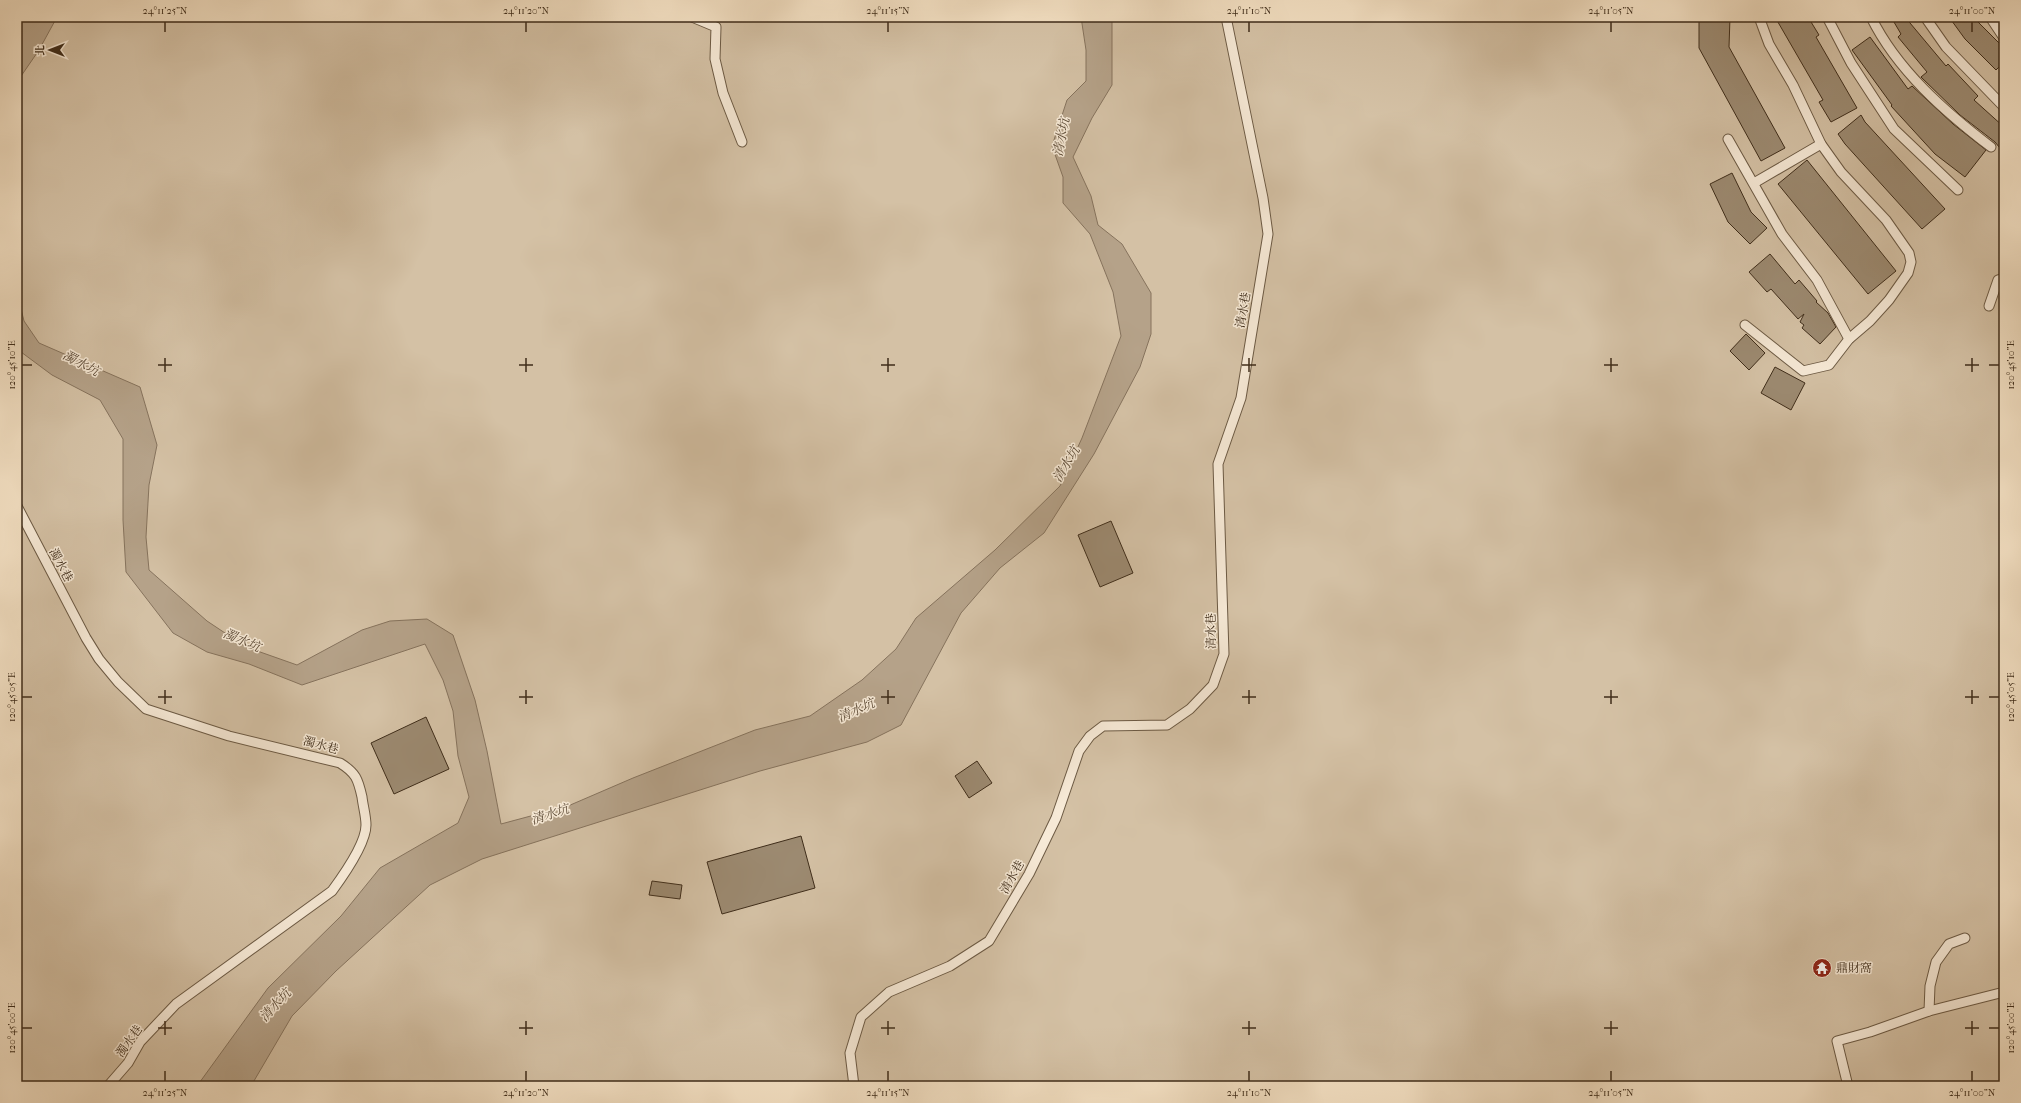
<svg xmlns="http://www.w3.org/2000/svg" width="2021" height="1103" viewBox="0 0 2021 1103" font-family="'IM FELL French Canon','Noto Serif TC',serif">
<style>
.green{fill:#d4c1a5;stroke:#8a7760}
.water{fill:#b5a289;stroke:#86735d}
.building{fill:#9c8a71;stroke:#3f2d1a}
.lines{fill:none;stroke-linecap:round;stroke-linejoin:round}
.lane-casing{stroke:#6c5a44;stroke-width:11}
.lane{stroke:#f7ead7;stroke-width:9}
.ticks{fill:none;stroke:#3f2d1a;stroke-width:1.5}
.labels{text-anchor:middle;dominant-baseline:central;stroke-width:3;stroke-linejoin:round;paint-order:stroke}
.street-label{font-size:12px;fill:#3f2d1a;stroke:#f7ead7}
.poi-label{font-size:12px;fill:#3f2d1a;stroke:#f7ead7;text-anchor:start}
.water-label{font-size:13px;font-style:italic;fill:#5c4a36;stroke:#f7ead7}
.neatline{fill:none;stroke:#3f2d1a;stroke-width:1.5}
.ticks-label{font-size:10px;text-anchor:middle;fill:#3f2d1a}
</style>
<rect width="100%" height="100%" fill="#f2dfc2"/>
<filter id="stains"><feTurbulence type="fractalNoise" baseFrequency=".005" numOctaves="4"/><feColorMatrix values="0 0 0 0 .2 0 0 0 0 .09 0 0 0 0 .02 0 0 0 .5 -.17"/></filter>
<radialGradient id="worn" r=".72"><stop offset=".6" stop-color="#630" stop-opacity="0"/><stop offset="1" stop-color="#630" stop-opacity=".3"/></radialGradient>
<rect class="green" x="17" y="17" width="1987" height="1069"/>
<g class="water">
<polygon points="22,17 57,17 39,50 17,82 17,26"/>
<polygon points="1081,17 1112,17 1112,85 1092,118 1073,157 1091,196 1098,225 1122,244 1151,293 1151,334 1140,367 1094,454 1044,533 1000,568 961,613 901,725 867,742 760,771 482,859 430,885 336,971 292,1016 251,1086 197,1086 268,988 341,916 380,868 458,823 469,797 458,756 453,711 443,680 425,644 302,685 249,664 207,652 173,633 126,572 123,520 123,439 100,400 52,375 17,349 17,293 24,321 39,343 140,387 157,445 149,485 146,537 149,570 207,621 246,647 297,665 362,630 390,621 427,619 453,635 475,700 487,751 501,824 568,806 633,778 755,730 810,716 862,680 896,649 916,618 995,550 1060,486 1082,438 1121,336 1113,292 1090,234 1063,203 1063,177 1052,146 1067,100 1086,81 1086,50"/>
</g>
<g class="building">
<polygon points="1699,17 1730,17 1729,47 1785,148 1761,161 1699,48"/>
<polygon points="1775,17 1808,17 1819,35 1816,37 1857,108 1831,122 1819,102 1823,100"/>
<polygon points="1891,17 1905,17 1946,66 1948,64 1978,96 1974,100 2004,127 2004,153 1995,142 1960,115 1921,77 1927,72 1898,37 1901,34"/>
<polygon points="1949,17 1973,17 2004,48 2004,62 1996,70 1965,39"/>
<polygon points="1870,37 1908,89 1912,86 1953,124 1986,150 1965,177 1935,154 1891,106 1892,105 1852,50"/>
<polygon points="1861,115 1865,122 1945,209 1922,229 1845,144 1838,134"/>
<polygon points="1807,160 1896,271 1868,294 1778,184"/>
<polygon points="1732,173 1751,212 1767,228 1750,244 1728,222 1710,184"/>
<polygon points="1770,254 1795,284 1799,280 1817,301 1816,302 1828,313 1836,327 1820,344 1802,328 1804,325 1800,322 1804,314 1798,319 1771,289 1767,292 1749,272"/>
<polygon points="1746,334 1765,353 1749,370 1730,351"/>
<polygon points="1775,367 1805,383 1791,410 1761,393"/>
<polygon points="1111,521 1133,573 1100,587 1078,535"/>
<polygon points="426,717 449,769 394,794 371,743"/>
<polygon points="977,761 992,783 969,798 955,776"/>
<polygon points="801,836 815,888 722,914 707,862"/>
<polygon points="652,881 682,885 680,899 649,895"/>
</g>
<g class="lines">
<defs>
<g id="lane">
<polyline points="692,17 716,27 715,59 723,93 742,142"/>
<polyline points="1827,17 1851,63 1894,129 1958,190"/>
<path d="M 1871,17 C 1897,70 1945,112 1991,147"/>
<polyline points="1925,17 1946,47 2004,107"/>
<polyline points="1990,17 2004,38"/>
<polyline points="1728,139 1782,234 1817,280 1849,339"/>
<polyline points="1754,183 1821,144"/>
<polyline points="1989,306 1998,280 2004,278"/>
<polyline points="1745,325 1803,371 1829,365 1849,339 1870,321 1889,300 1908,273 1911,262 1909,253 1886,220 1841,172 1821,144 1793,85 1769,44 1759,17"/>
<path d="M 17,506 L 86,638 L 99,659 L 118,682 L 146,709 L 229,736 L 340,763 C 356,773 358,779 362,797 C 363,806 366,816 366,825 C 366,843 343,876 332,891 L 176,1004 L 140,1042 L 128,1063 L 108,1086"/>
<polyline points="1929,1011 1930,986 1936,962 1949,944 1965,938"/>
<polyline points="854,1086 850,1053 861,1017 889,992 950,966 989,941 1029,874 1056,818 1079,751 1090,736 1103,726 1167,725 1190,709 1213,685 1224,654 1218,464 1241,398 1268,234 1263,198 1226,17"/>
<polyline points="1848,1086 1837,1041 1870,1032 1929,1011 2004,992"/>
</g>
</defs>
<use href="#lane" class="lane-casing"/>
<use href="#lane" class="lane"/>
</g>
<path class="ticks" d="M 165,22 L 165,32M 526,22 L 526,32M 888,22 L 888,32M 1249,22 L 1249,32M 1611,22 L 1611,32M 1972,22 L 1972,32M 165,358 L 165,372M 526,358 L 526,372M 888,358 L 888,372M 1249,358 L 1249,372M 1611,358 L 1611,372M 1972,358 L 1972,372M 22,365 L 32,365M 158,365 L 172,365M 519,365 L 533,365M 881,365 L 895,365M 1242,365 L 1256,365M 1604,365 L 1618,365M 1965,365 L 1979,365M 1989,365 L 1999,365M 165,690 L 165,704M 526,690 L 526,704M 888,690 L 888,704M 1249,690 L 1249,704M 1611,690 L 1611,704M 1972,690 L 1972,704M 22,697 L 32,697M 158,697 L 172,697M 519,697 L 533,697M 881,697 L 895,697M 1242,697 L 1256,697M 1604,697 L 1618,697M 1965,697 L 1979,697M 1989,697 L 1999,697M 165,1021 L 165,1035M 526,1021 L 526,1035M 888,1021 L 888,1035M 1249,1021 L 1249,1035M 1611,1021 L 1611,1035M 1972,1021 L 1972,1035M 22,1028 L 32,1028M 158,1028 L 172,1028M 519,1028 L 533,1028M 881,1028 L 895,1028M 1242,1028 L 1256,1028M 1604,1028 L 1618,1028M 1965,1028 L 1979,1028M 1989,1028 L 1999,1028M 165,1071 L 165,1081M 526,1071 L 526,1081M 888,1071 L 888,1081M 1249,1071 L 1249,1081M 1611,1071 L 1611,1081M 1972,1071 L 1972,1081"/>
<defs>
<symbol id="temple-disc" viewBox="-11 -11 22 22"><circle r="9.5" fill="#8f2418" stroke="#f7ead7"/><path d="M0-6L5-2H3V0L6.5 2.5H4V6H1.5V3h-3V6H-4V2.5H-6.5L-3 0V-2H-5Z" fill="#fff"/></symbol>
</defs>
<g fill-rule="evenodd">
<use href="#temple-disc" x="1811" y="957" width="22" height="22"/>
</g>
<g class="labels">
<g class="street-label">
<text transform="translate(1243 310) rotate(-80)">清水巷</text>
<text transform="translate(61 565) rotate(62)">濁水巷</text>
<text transform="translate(1211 631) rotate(-91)">清水巷</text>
<text transform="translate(321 745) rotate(15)">濁水巷</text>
<text transform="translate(1012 877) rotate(-61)">清水巷</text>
<text transform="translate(129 1041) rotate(-54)">濁水巷</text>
</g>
<g class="poi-label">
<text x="1836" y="968">鼎財窩</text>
</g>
<g class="water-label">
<text transform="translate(1061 137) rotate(-79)">清水坑</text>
<text transform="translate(81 363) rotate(28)">濁水坑</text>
<text transform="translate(1066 464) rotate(-59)">清水坑</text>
<text transform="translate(242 640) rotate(23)">濁水坑</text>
<text transform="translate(856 710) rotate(-24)">清水坑</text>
<text transform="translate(550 814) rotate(-18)">清水坑</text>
<text transform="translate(275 1005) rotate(-47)">清水坑</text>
</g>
</g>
<rect width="2021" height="1103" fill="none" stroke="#f2dfc2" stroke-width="44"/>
<g transform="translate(50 50) rotate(270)" stroke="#f7ead7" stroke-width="3" paint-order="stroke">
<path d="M0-3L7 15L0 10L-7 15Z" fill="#3f2d1a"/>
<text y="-6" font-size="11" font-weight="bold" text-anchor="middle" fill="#3f2d1a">北</text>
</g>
<rect x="22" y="22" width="1977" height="1059" class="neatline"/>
<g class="ticks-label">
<text x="165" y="14">24°11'25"N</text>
<text x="526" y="14">24°11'20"N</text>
<text x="888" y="14">24°11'15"N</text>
<text x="1249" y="14">24°11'10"N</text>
<text x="1611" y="14">24°11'05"N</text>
<text x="1972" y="14">24°11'00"N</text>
<text transform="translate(2010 365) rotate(-90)" y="4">120°45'10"E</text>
<text transform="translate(11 365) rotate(-90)" y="4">120°45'10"E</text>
<text transform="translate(2010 697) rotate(-90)" y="4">120°45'05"E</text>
<text transform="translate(11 697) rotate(-90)" y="4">120°45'05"E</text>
<text transform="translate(2010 1028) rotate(-90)" y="4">120°45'00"E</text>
<text transform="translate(11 1028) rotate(-90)" y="4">120°45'00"E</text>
<text x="165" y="1096">24°11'25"N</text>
<text x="526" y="1096">24°11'20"N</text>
<text x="888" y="1096">24°11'15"N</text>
<text x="1249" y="1096">24°11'10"N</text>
<text x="1611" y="1096">24°11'05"N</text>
<text x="1972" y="1096">24°11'00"N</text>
</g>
<rect width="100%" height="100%" filter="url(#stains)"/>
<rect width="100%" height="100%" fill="url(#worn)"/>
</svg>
